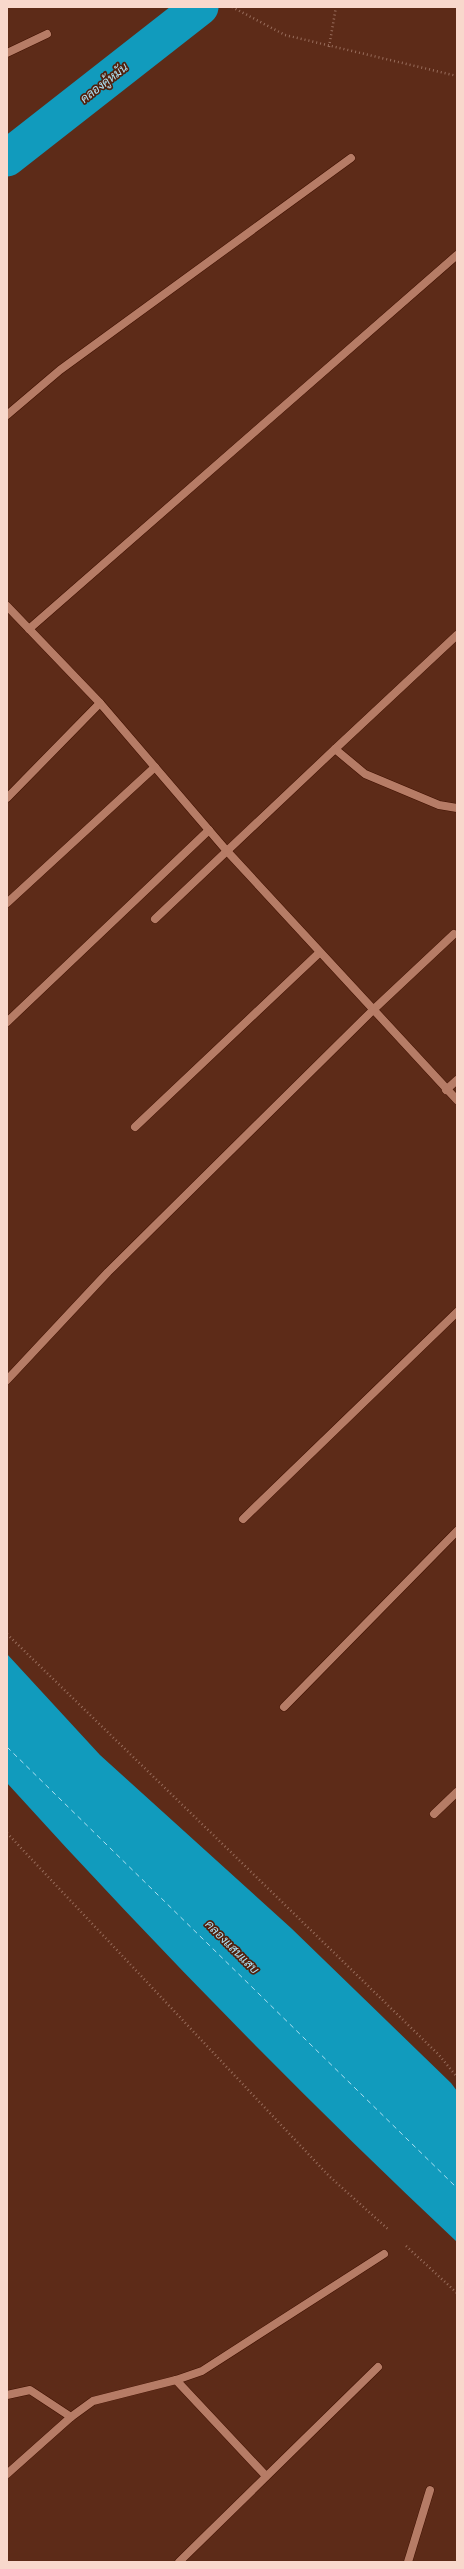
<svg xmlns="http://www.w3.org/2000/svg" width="464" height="2569" viewBox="0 0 464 2569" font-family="'DejaVu Sans',Sarabun,sans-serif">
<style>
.water{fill:#119bbd}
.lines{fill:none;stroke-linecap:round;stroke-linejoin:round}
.canal{stroke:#119bbd;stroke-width:37}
.ferry{stroke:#ade0f2;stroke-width:1;stroke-dasharray:5 4;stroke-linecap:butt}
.service-casing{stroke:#401100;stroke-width:9}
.minor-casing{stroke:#401100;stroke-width:9}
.path{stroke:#986d5c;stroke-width:2.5;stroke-dasharray:1 3;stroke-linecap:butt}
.service{stroke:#b67c66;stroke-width:8}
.minor{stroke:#b67c66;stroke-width:8}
.labels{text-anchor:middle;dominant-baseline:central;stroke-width:3.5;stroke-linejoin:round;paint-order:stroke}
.water-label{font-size:12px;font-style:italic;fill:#ade0f2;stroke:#52210d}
</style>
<rect width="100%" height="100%" fill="#5d2b18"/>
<path class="water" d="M 7,1654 L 100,1755 L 291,1928 L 451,2083 L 457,2091 L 457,2242 C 301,2095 151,1942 7,1783 Z"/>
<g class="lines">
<polyline class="canal" points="7,158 200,7"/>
<polyline class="ferry" points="7,1747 457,2188"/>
<defs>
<g id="service">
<polyline points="7,53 47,34"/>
<polyline points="335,749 457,635"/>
<polyline points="155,919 335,749 365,774 439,805 457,808"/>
<polyline points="373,1010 454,934"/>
<polyline points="135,1127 319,953"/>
<polyline points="176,2380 266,2476"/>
<polyline points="7,2395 30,2390 71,2417"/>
<polyline points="7,2474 71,2417 93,2401 176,2380 202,2371 384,2254"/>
<polyline points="179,2562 378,2367"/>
<polyline points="408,2562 430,2490"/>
</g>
<g id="minor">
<polyline points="7,415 60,370 351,158"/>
<polyline points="7,606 100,703 226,850 457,1100"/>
<polyline points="29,629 457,255"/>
<polyline points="7,798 100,703"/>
<polyline points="7,903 155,767"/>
<polyline points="7,1022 209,830"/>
<polyline points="446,1090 457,1080"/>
<polyline points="7,1380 108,1272 373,1010"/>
<polyline points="243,1519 457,1312"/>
<polyline points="284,1707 457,1531"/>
<polyline points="434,1814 457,1792"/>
</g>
</defs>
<use href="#service" class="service-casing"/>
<use href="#minor" class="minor-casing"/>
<g class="path">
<polyline points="232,7 285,35 457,76"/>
<polyline points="329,47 336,7"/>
<polyline points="7,1634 439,2055 457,2077"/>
<polyline points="7,1833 329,2176 389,2230"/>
<polyline points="406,2246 457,2293"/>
</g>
<use href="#service" class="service"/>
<use href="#minor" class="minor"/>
</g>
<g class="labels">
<g class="water-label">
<text transform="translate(104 83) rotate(-38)">คลองคู้หมัน</text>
<text transform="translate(232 1947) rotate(45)">คลองแสนแสบ</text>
</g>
</g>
<rect width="464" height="2569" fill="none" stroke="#f8d8cc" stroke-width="16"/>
</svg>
